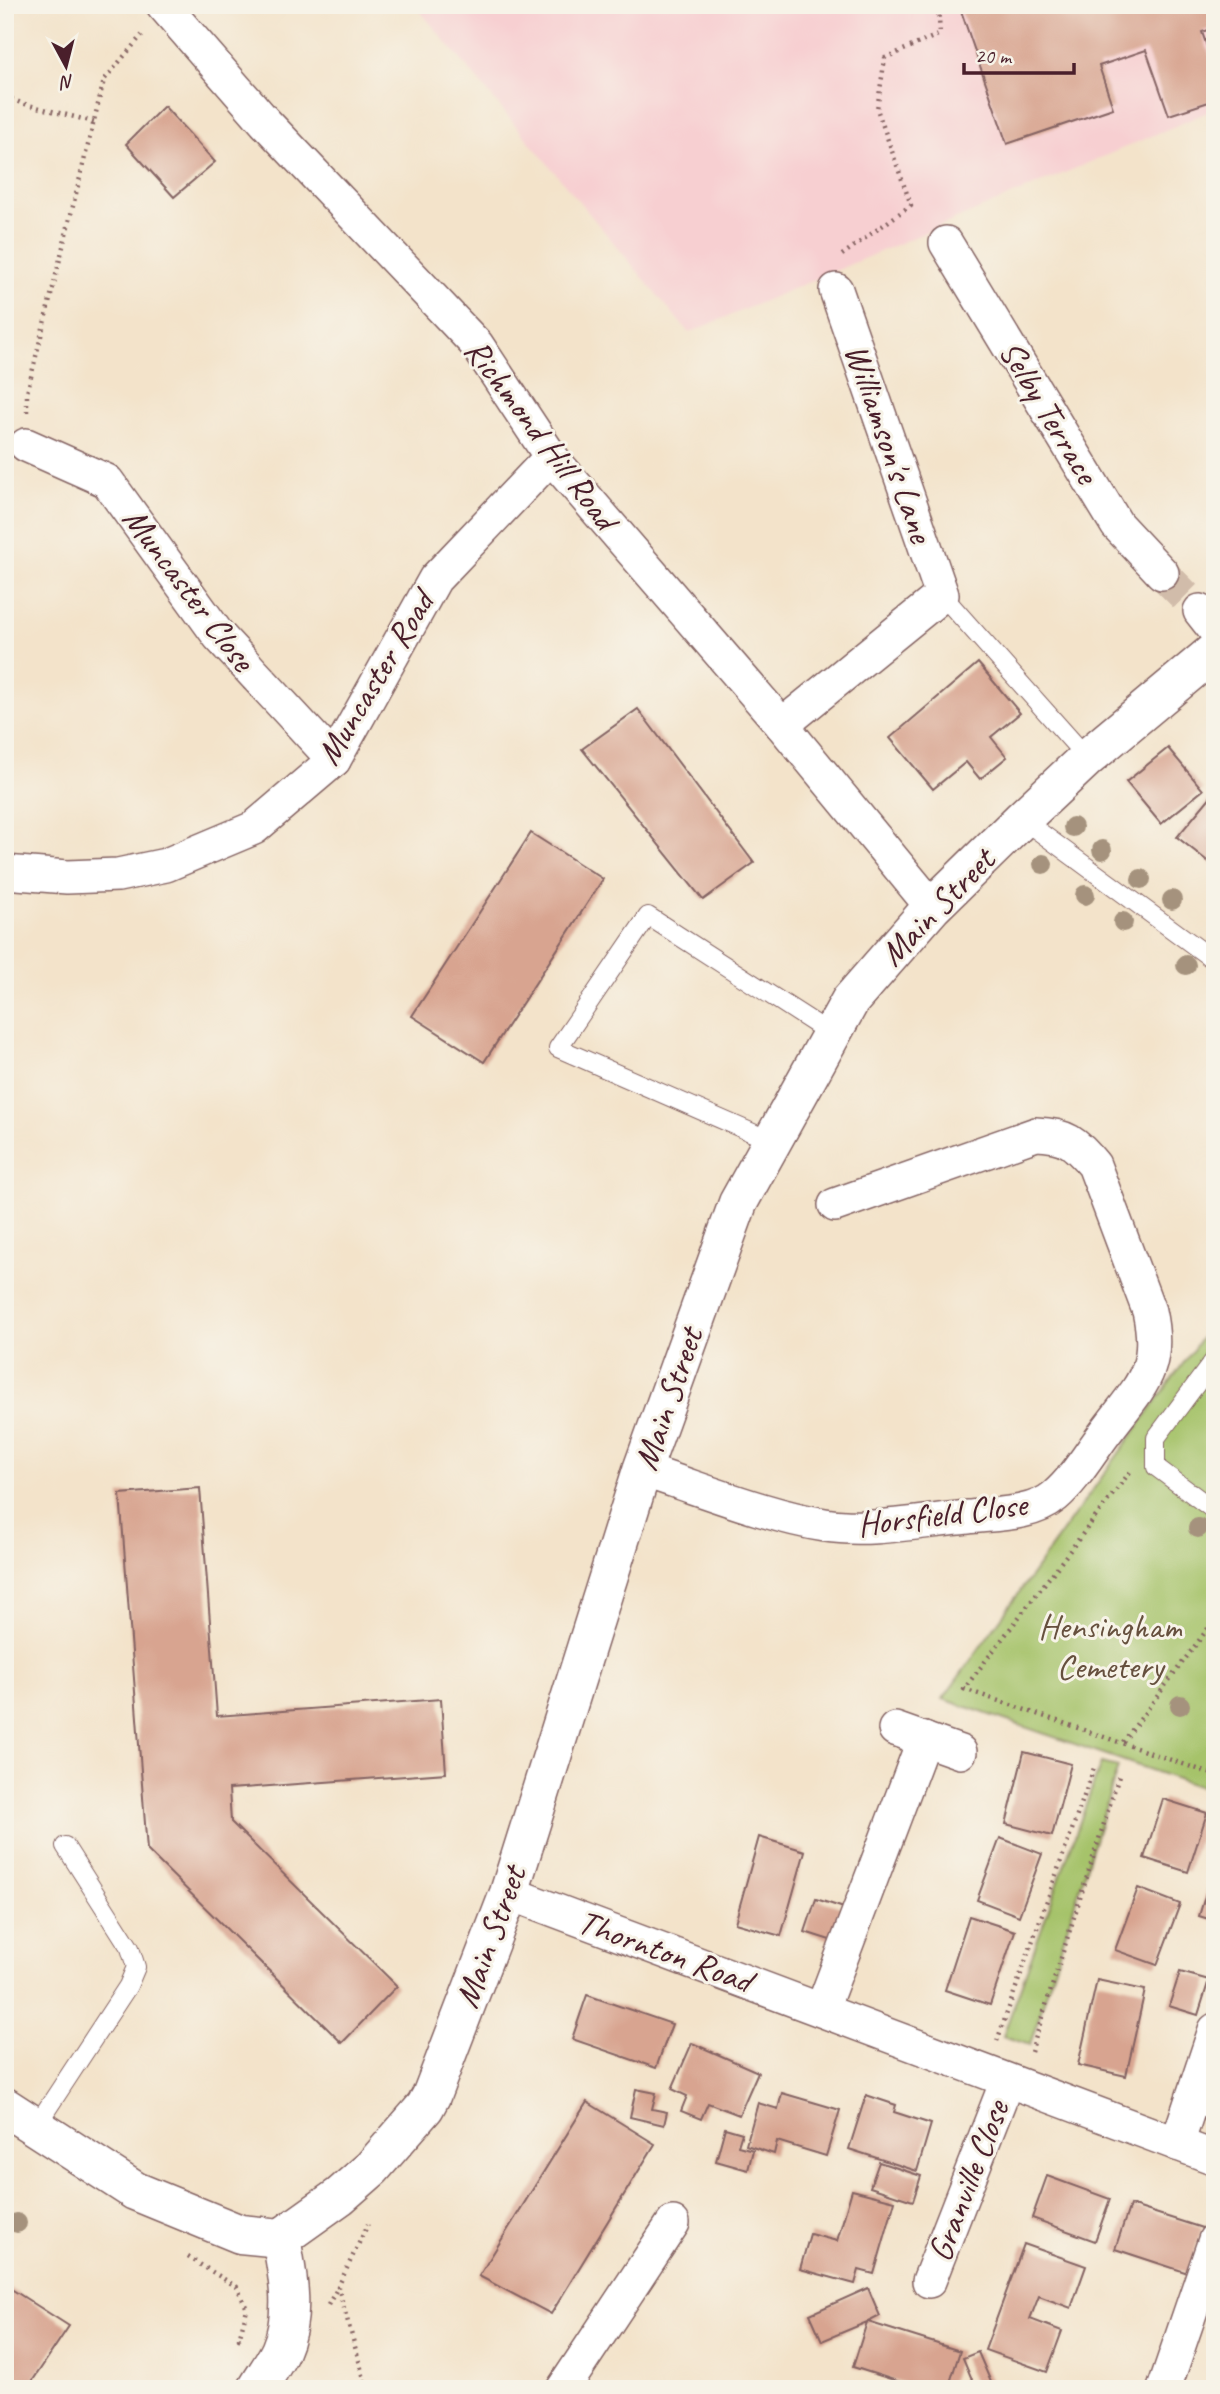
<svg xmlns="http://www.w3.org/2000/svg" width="1220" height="2394" viewBox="0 0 1220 2394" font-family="Caveat,sans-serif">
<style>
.built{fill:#f7cfd1}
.green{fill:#a6c36a;stroke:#78714a;stroke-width:2}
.building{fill:#d8a490}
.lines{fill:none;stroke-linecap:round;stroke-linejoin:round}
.minor-tunnel{stroke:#d1bcaa;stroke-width:33;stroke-dasharray:33 17;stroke-linecap:butt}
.service-casing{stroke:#856463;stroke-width:20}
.minor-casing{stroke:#856463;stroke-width:36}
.tertiary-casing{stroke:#856463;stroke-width:41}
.secondary-casing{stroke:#856463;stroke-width:41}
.path{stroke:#856463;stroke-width:4.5;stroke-dasharray:2 5;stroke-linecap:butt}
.service{stroke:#fff;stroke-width:18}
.minor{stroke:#fff;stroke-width:33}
.tertiary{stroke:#fff;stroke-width:38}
.secondary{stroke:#fff;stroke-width:38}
.tree{fill:#a5927d}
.labels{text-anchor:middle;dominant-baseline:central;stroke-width:6;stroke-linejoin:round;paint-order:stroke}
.street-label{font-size:35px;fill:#4a1f2b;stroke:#f7f3e8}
.park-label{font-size:35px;fill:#66503e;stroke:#f7f3e8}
</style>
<rect width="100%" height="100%" fill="#f7f3e8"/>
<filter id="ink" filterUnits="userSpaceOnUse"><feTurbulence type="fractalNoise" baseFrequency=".0143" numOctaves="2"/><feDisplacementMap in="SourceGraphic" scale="14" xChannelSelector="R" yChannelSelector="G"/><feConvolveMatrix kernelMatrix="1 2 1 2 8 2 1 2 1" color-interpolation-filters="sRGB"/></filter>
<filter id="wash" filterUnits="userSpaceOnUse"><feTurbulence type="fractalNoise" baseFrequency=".00686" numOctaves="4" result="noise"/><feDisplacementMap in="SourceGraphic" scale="28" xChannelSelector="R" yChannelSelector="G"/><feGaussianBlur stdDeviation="1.57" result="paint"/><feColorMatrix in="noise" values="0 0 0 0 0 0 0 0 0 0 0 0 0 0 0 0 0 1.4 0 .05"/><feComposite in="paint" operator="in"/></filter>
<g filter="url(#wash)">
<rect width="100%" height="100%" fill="#f3e3ca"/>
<polygon class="built" points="415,5 1215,5 1215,109 689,333"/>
<g class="green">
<polygon points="1215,1319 1215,1792 943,1699"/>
<polygon points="1101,1763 1118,1767 1030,2045 1003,2036"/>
</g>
<g id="blocks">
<g class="building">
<polygon points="959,5 1215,5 1215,27 1202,32 1215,70 1215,100 1169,115 1146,50 1099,66 1113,108 1007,144"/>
<polygon points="164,106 215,162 174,197 126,144"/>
<polygon points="978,663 1020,713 991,737 1007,757 980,779 966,762 933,789 890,738"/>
<polygon points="638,709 754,863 703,900 582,749"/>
<polygon points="1168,748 1203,790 1161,824 1126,782"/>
<polygon points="1212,795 1215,798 1215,867 1177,837"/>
<polygon points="531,833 603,879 484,1062 412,1016"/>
<polygon points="200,1488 217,1716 441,1699 446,1773 229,1789 231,1822 397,1986 342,2043 147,1850 120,1494"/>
<polygon points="1024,1752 1071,1764 1052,1836 1006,1824"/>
<polygon points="1163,1799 1207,1813 1188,1872 1144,1858"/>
<polygon points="759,1837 805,1851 781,1936 735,1923"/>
<polygon points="1000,1838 1042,1854 1019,1916 977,1900"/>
<polygon points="1209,1883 1215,1884 1215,1921 1199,1916"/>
<polygon points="1138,1888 1180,1904 1157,1965 1115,1950"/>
<polygon points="816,1899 847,1909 836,1942 805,1932"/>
<polygon points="969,1916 1015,1931 990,2005 945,1990"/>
<polygon points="1180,1972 1209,1980 1198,2015 1169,2006"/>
<polygon points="1097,1980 1145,1990 1126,2076 1078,2065"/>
<polygon points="587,1995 672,2024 656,2068 572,2039"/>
<polygon points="692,2043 758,2072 739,2115 708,2103 701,2119 681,2111 687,2096 672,2089"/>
<polygon points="636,2089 656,2093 652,2109 667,2112 664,2125 630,2117"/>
<polygon points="782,2093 840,2110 826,2156 777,2141 774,2154 746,2145 758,2103 778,2109"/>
<polygon points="866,2095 896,2105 894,2112 931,2124 917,2171 849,2149"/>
<polygon points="587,2102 655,2144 551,2314 479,2276"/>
<polygon points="725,2128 742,2133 738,2146 753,2150 748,2170 716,2161"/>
<polygon points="879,2162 921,2176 913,2201 870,2187"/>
<polygon points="1047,2176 1110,2199 1095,2241 1032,2218"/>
<polygon points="852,2190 895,2201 874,2274 859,2270 855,2284 800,2269 810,2234 837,2241"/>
<polygon points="1130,2205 1202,2228 1188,2273 1115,2249"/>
<polygon points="1024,2244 1086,2266 1071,2308 1039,2296 1030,2319 1062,2331 1047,2372 985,2350"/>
<polygon points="5,2285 69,2326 27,2389 5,2389"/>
<polygon points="868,2288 880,2316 868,2322 960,2351 948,2389 922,2389 853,2367 867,2322 822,2341 810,2314"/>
<polygon points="978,2352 994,2389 976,2389 963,2358"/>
</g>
</g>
</g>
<g filter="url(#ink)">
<use href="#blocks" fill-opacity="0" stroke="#856463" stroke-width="2"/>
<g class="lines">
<polyline class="minor-tunnel" points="1162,573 1200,611"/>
<defs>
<g id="service">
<polyline points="942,595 1087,758"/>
<polyline points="1022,819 1215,961"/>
<polyline points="771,1141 558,1048 648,916 831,1034"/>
<polyline points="1215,1359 1156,1438 1156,1467 1215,1511"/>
<polyline points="36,2126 128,1986 136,1967 130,1948 65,1846"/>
</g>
<g id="minor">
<polyline points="163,5 265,122 477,345 551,457 782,725 932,907"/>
<polyline points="946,243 1117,525 1162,573"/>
<polyline points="26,445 107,481 219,636 334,760"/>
<polyline points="1200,611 1215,630"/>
<polyline points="782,725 942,595 836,290"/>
<polyline points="5,872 67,877 118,875 166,865 254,828 334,760 435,579 551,457"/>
<path d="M 642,1470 C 699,1488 767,1516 825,1525 C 871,1532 922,1521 968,1517 C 995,1514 1033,1515 1055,1496 C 1076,1478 1091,1451 1108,1429 C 1141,1385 1162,1369 1149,1311 L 1094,1165 C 1074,1142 1067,1135 1036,1134 L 835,1205"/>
<polyline points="895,1729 960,1752"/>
<polyline points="509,1893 1215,2158"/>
<polyline points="822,2009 924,1739"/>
<polyline points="1177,2144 1215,2030"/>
<polyline points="929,2281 1007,2081"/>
<polyline points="563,2389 673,2223"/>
<polyline points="1164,2389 1215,2240"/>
</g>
<path id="tertiary" d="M 257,2389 C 264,2377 274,2364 280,2351 C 296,2315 288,2276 281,2238"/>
<polyline id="secondary" points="5,2107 135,2191 240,2234 281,2238 340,2196 372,2168 425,2107 431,2096 509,1893 642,1470 738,1203 850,1001 932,907 1022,819 1087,758 1215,651"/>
</defs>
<use href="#service" class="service-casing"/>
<use href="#minor" class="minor-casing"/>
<use href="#tertiary" class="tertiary-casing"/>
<use href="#secondary" class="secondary-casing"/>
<g class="path">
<polyline points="5,96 21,103 94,122"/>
<polyline points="842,255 911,205 877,109 885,58 940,34 938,5"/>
<polyline points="27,412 27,393 104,80 142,35"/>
<polyline points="1130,1472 964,1689 1215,1775"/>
<polyline points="1123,1742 1215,1619"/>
<polyline points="997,2041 1094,1768"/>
<polyline points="1031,2052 1120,1773"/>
<polyline points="188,2257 237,2287 247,2309 239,2339 243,2340"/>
<polyline points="328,2305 338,2287"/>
<polyline points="367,2389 338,2287 368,2224"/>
</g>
<use href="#service" class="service"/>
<use href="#minor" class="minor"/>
<use href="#tertiary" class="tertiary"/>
<use href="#secondary" class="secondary"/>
</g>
<g class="tree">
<circle cx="1073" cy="827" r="10"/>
<circle cx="1102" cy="850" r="10"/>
<circle cx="1043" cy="864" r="10"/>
<circle cx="1141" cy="879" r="10"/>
<circle cx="1085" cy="895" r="10"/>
<circle cx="1172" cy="900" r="10"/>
<circle cx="1123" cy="922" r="10"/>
<circle cx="1186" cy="965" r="10"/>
<circle cx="1198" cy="1528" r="10"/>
<circle cx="1180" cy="1705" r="10"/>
<circle cx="17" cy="2223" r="10"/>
</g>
</g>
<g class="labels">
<g class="street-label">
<text transform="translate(1049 412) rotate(59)">Selby Terrace</text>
<text transform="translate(541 434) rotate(53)">Richmond Hill Road</text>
<text transform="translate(889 443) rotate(71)">Williamson's Lane</text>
<text transform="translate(189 589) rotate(53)">Muncaster Close</text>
<text transform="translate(375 678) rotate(-59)">Muncaster Road</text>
<text transform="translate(937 907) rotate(-46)">Main Street</text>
<text transform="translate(668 1399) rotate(-71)">Main Street</text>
<text transform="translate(942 1514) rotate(-7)">Horsfield Close</text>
<text transform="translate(490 1937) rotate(-70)">Main Street</text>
<text transform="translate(665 1951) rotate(20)">Thornton Road</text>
<text transform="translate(968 2181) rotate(-69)">Granville Close</text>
</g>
<g class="park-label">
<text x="1110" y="1626">Hensingham<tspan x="1110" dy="40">Cemetery</tspan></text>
</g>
</g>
<rect width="1220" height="2394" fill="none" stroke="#f7f3e8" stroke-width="28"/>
<g transform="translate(66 66) rotate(173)" stroke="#f7f3e8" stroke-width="5" paint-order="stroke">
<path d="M0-5L12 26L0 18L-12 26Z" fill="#4a1f2b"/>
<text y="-10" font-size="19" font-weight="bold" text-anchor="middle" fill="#4a1f2b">N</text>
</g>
<path d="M964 63v10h110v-10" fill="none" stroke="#4a1f2b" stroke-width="3.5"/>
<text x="975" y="63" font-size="21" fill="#4a1f2b" stroke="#f7f3e8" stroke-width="5" paint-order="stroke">20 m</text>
</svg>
